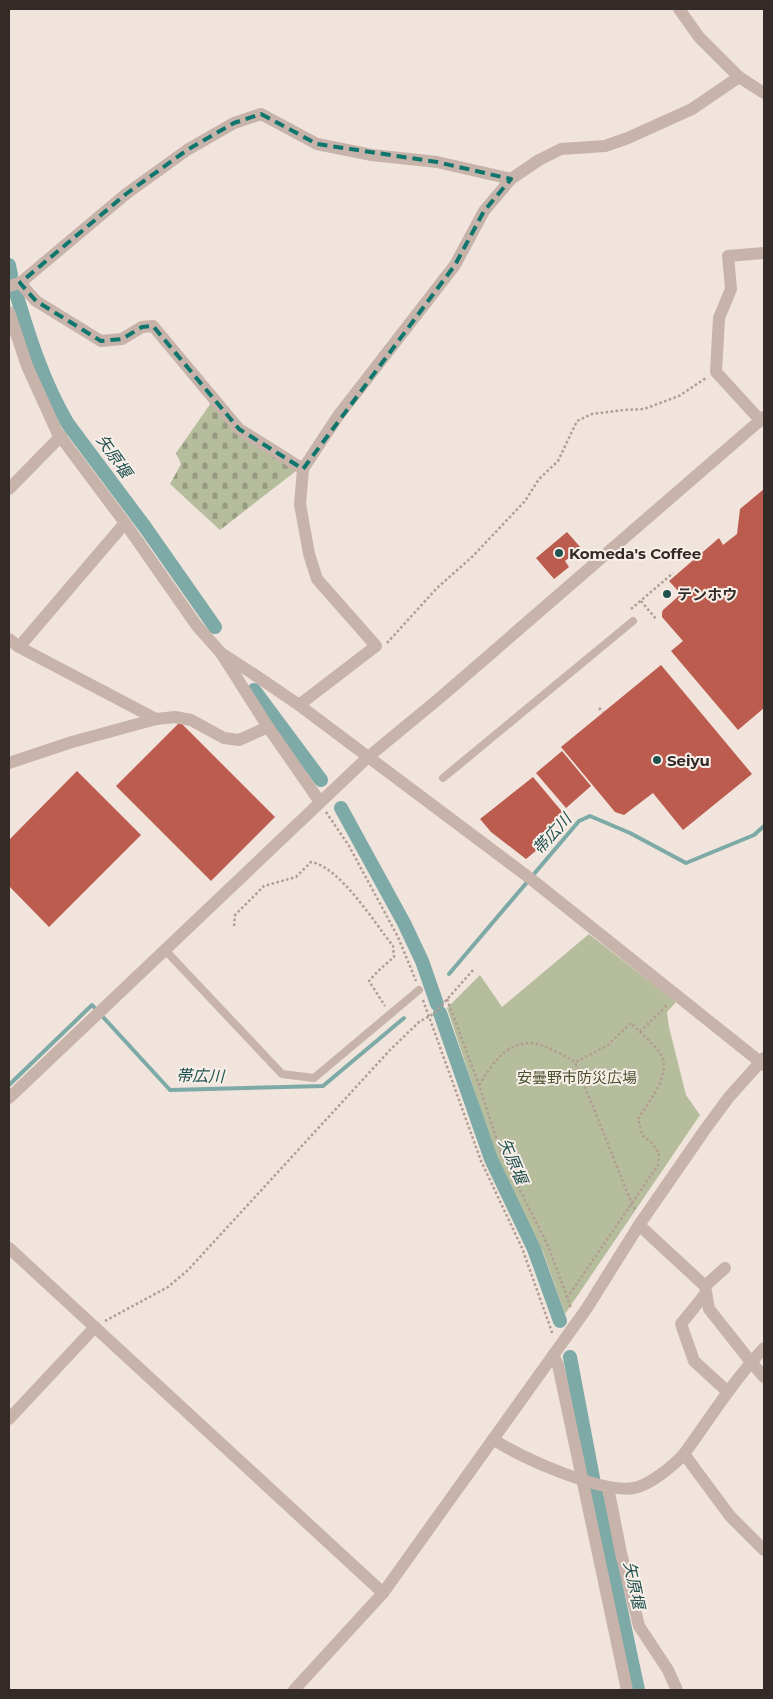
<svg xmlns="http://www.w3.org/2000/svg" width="773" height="1699" viewBox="0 0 773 1699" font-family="Montserrat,'Noto Sans JP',sans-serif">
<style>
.cemetery{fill:url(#cemetery-stones)}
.park{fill:#b6bd9d}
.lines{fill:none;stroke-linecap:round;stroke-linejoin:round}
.stream{stroke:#7daaa7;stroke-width:4}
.canal{stroke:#7daaa7;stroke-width:14}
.building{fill:#bc5c4e}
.path{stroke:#b29d93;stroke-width:2.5;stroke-dasharray:2.5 2.5;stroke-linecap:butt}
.service{stroke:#c7b3a9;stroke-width:8}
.minor{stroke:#c7b3a9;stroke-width:12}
.tertiary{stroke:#c7b3a9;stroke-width:12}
.marked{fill:none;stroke:#0f766e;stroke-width:4;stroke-dasharray:10 6;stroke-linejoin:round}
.poi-dot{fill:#215250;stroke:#f8efe8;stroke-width:2}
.labels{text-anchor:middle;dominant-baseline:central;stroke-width:4;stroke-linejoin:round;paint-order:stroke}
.poi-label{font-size:15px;font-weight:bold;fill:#342b28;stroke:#f8efe8;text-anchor:start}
.park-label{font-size:15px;fill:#48502e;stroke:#f8efe8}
.water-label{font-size:16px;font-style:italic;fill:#215250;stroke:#f8efe8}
</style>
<defs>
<pattern id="cemetery-stones" width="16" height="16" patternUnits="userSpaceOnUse" patternTransform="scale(1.25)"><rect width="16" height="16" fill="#b6bd9d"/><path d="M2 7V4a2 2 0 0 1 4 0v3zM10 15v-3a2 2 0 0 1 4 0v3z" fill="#959a80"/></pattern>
</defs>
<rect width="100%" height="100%" fill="#f0e4dc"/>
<polygon class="cemetery" points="211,403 296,471 220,530 170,484 181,464 176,453"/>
<polygon class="park" points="589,934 676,1002 667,1012 669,1027 686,1095 700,1115 565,1314 543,1252 495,1152 447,1008 480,975 502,1007"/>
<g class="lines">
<g class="stream">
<polyline points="449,974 579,821 590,816 630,833 686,863 754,835 764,826"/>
<polyline points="9,1085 92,1005 170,1090 323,1086 404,1018"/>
</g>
<g class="canal">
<polyline points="9,265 11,275"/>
<path d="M 15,290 C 29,336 43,382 68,424 L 145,527 L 215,627"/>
<polyline points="254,690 321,780"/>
<polyline points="341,808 404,923 422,961 437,1004"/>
<polyline points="440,1013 491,1159 534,1249 560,1321"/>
<polyline points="570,1357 593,1478"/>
<polyline points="595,1488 638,1690"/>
</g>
</g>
<g class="building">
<polygon points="764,489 764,708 738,730 671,651 683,641 662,617 662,613 663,610 681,594 669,581 719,538 723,545 737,534 740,509"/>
<polygon points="567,532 581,548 565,561 569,567 554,579 536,558"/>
<polygon points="661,665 752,774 683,830 653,793 624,815 615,812 561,747"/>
<polygon points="180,722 275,817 211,881 116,786"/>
<polygon points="562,751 591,786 566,808 536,773"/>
<polygon points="77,771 141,835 49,927 9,886 9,840"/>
<polygon points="533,777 564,814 544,831 550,839 526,859 491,832 480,819"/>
</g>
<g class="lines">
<g class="path">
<polyline points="641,601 656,619"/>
<polyline points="631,609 673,573"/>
<polyline points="387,643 437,588 473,556 525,501 539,479 558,461 577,421 592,414 624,410 644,409 679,396 706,378"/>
<polyline points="599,708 603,712"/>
<polyline points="326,812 349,846 398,937 416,981"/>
<path d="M 234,926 L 235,915 L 264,886 L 296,877 L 311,862 C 340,867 374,922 393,946 L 394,957 L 378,971 L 369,981 L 385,1006"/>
<polyline points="447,999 479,1085 500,1150 549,1248 571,1308"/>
<polyline points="423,1000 481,1161 522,1248 553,1335"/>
<polyline points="640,1032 668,1004"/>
<path d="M 479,1085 C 491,1067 503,1045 527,1043 C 541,1042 563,1055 575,1062 L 632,1204 L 636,1210"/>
<path d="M 567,1298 L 658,1165 L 659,1153 L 652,1143 L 642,1135 L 638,1119 C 648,1103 672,1074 661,1055 C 654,1043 640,1033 631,1023 L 607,1046 L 575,1062"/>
<polyline points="105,1321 168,1287 188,1270 390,1050 419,1022 435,1013 474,969"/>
</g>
<g class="service">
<polyline points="443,778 633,621"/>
<polyline points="165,950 282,1074 314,1078 419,990"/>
</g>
<g class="minor">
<polyline points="679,9 699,37 739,77 764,93"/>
<polyline points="20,283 36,301 101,341 122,339 142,327 153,326 239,429 303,469"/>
<polyline points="9,286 20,283 126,194 187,150 234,123 261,114 317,144 372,155 437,162 511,179"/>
<polyline points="760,420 716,372 719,318 731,289 728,256 764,253"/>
<polyline points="9,489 61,436"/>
<polyline points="9,639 19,647 156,719"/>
<polyline points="19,647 125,523"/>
<polyline points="221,653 268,727"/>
<polyline points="299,705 376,646 317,579 309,554 300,504 303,469 338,416 455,265 484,211 511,179 539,160 561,149 605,146 628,138 692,109 739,77"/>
<polyline points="9,763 72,742 156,719 175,717 191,720 224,738 239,740 268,727 320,802"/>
<polyline points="639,1225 705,1286 709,1309 751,1362 764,1377"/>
<polyline points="9,1248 383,1593"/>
<polyline points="705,1286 725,1268"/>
<polyline points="706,1293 681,1324 694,1361 728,1392"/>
<polyline points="553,1355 558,1365 627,1690"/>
<polyline points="9,1419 95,1327"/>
<path d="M 493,1439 C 518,1457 603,1494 634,1488 C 650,1485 673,1466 684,1454 C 710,1418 734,1380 764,1348"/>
<polyline points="684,1454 730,1516 764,1550"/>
<polyline points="608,1487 621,1553 639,1626 668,1670 677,1690"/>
</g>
<g class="tertiary">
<polyline points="9,312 27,366 57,432 125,523 197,626 221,653 252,673 299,705 531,879 764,1065"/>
<polyline points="9,1098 367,758 442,696 764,417"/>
<polyline points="294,1690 383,1593 587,1308 639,1225 704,1131 729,1097 764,1058"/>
</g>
</g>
<path class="marked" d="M 261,114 L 317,144 L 437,162 L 511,179 L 484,211 L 455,265 L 303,469 L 239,429 L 153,326 L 142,327 L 122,339 L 101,341 L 36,301 L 20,283 L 126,194 L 187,150 L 234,123 Z"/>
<g class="poi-dot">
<circle cx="559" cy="553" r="5"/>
<circle cx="667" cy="594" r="5"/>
<circle cx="657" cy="760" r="5"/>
</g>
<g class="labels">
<g class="poi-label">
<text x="569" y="553">Komeda's Coffee</text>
<text x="677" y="594">テンホウ</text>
<text x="667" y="760">Seiyu</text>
</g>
<g class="park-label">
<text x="577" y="1077">安曇野市防災広場</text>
</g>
<g class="water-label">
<text transform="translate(114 456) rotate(55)">矢原堰</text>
<text transform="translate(552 834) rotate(-48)">帯広川</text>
<text transform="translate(200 1076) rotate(1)">帯広川</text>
<text transform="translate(513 1161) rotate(67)">矢原堰</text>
<text transform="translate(634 1585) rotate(78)">矢原堰</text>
</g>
</g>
<rect width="773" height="1699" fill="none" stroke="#342b28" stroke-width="20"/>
</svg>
